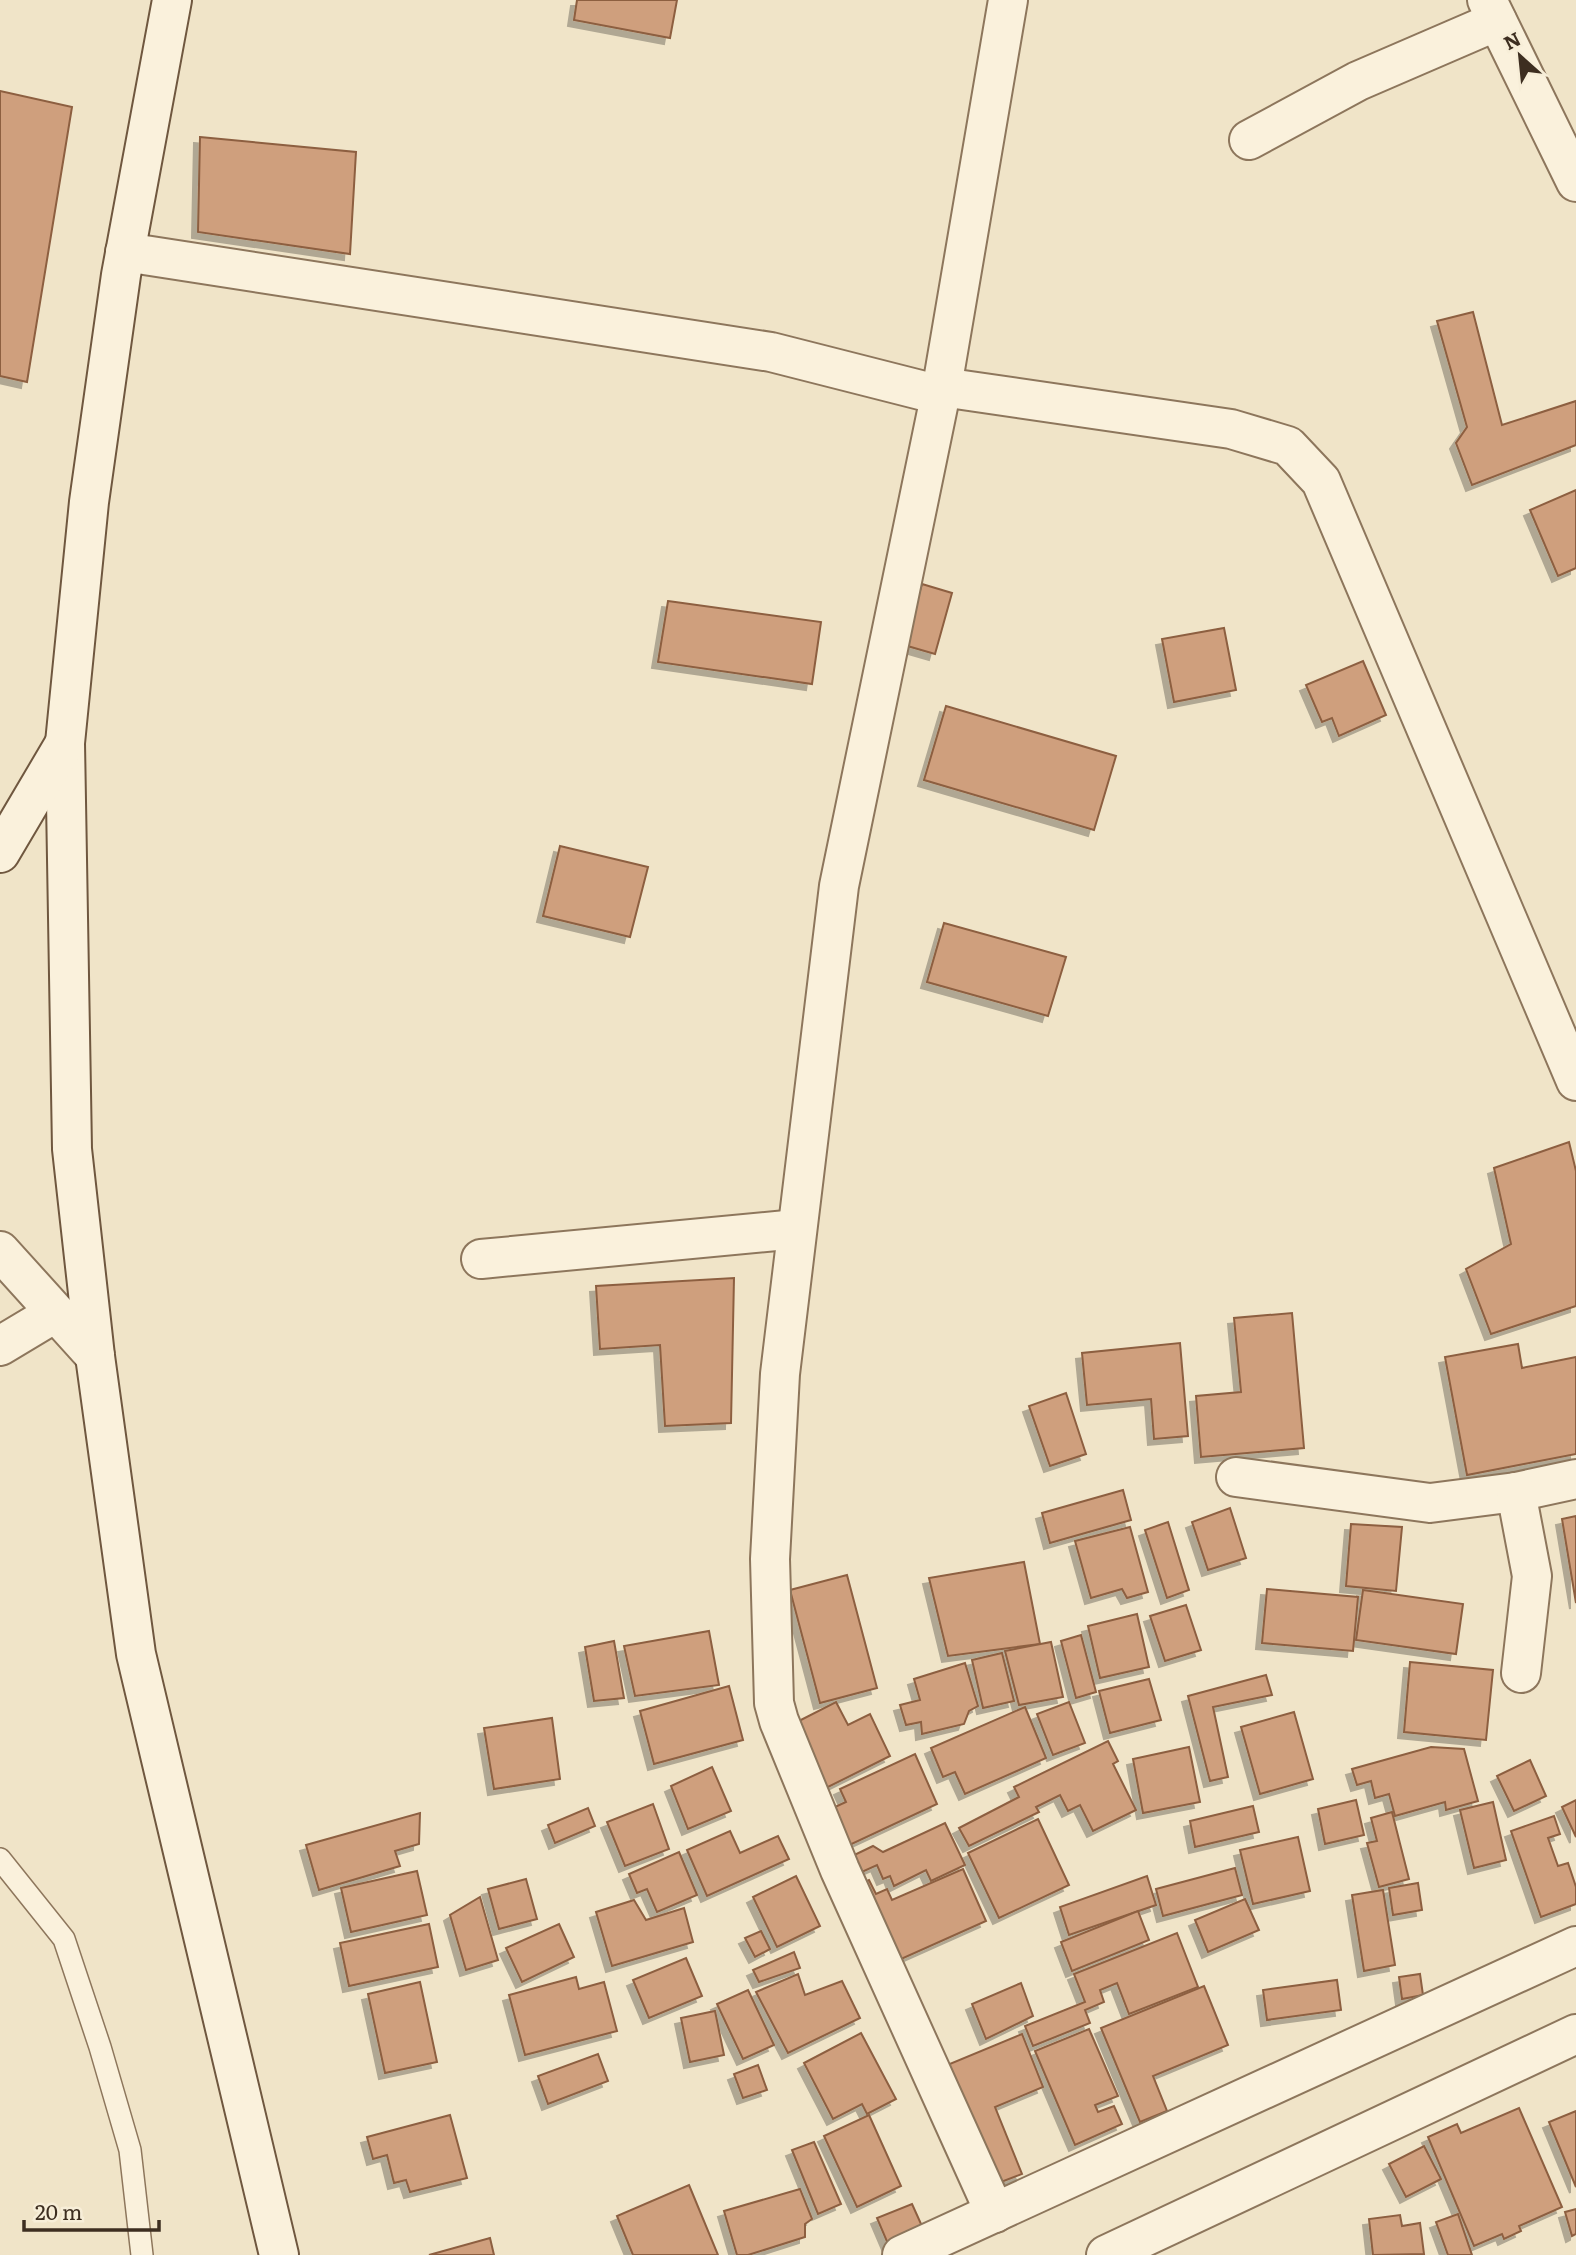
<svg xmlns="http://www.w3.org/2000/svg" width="1576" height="2255" viewBox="0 0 1576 2255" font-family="Literata,serif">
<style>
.building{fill:#cf9f7d;stroke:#8d5f41;stroke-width:2;filter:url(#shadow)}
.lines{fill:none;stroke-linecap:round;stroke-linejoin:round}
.lane-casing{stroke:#8d765c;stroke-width:24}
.street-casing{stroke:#8d765c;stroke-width:42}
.secondary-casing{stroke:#6f573f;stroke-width:42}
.lane{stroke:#faf1dc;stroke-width:21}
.street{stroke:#faf1dc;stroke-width:38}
.secondary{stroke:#faf1dc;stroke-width:38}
</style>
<defs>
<filter id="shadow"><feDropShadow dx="-6" dy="6" stdDeviation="0" flood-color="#0004"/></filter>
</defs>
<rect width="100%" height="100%" fill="#f0e4c8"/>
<g class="building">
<polygon points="577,0 677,0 670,38 574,20"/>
<polygon points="0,91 72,107 27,382 0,376"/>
<polygon points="200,137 356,152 350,254 198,232"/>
<polygon points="1473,312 1502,425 1576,401 1576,445 1472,485 1456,443 1467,427 1437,321"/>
<polygon points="1576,490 1576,568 1558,576 1530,510"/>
<polygon points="922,584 952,593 935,654 904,645"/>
<polygon points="668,601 821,622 812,684 658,662"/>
<polygon points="1224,628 1236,690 1174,702 1162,639"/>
<polygon points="1363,661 1386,715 1339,736 1332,718 1322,722 1306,685"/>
<polygon points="946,706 1116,756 1094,830 924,780"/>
<polygon points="560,846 648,867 630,937 543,916"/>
<polygon points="944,923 1066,957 1048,1016 927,982"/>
<polygon points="1569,1142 1576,1171 1576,1306 1491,1334 1466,1269 1511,1244 1494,1168"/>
<polygon points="734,1278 731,1423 665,1426 660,1345 600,1349 596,1286"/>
<polygon points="1292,1313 1304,1448 1201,1457 1196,1396 1241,1392 1234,1318"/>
<polygon points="1180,1343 1188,1436 1154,1439 1151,1399 1087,1405 1082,1353"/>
<polygon points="1518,1344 1522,1368 1576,1357 1576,1454 1467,1475 1445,1357"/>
<polygon points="1066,1393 1086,1454 1050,1466 1029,1406"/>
<polygon points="1123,1490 1131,1520 1050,1543 1042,1513"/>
<polygon points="1230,1508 1246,1558 1208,1570 1192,1522"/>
<polygon points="1576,1516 1576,1603 1562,1519"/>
<polygon points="1168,1522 1189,1590 1167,1598 1145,1530"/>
<polygon points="1351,1524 1402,1527 1396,1591 1346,1586"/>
<polygon points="1130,1527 1148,1592 1127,1598 1122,1589 1091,1598 1075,1541"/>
<polygon points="1024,1562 1040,1644 948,1656 929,1578"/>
<polygon points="847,1575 877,1688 820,1703 790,1590"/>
<polygon points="1267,1589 1358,1597 1353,1651 1262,1643"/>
<polygon points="1363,1590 1463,1604 1456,1654 1356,1640"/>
<polygon points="1186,1605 1201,1650 1165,1661 1150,1616"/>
<polygon points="1137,1614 1149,1667 1100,1678 1088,1626"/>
<polygon points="709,1631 719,1685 635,1696 624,1646"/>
<polygon points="1081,1635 1096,1692 1076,1698 1061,1641"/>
<polygon points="614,1641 624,1698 594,1701 585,1647"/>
<polygon points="1051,1642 1063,1697 1019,1705 1005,1651"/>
<polygon points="1002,1653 1014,1701 983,1708 972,1660"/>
<polygon points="1410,1662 1493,1670 1486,1740 1404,1732"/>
<polygon points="965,1663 978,1706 969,1711 964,1724 922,1734 921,1722 906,1725 900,1705 920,1700 914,1679"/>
<polygon points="1266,1675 1272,1695 1213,1707 1228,1777 1210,1781 1188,1696"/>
<polygon points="1149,1679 1161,1720 1110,1733 1099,1691"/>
<polygon points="729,1686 743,1740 654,1764 640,1711"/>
<polygon points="836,1702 848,1725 870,1714 890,1756 822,1790 789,1726"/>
<polygon points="1069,1702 1085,1743 1053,1755 1037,1714"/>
<polygon points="1025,1707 1046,1758 965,1794 955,1772 943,1777 931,1748"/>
<polygon points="1294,1712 1313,1779 1260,1794 1241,1727"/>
<polygon points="552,1718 560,1779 494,1789 484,1728"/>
<polygon points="1108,1741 1118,1761 1113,1764 1136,1810 1093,1831 1080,1805 1068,1811 1060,1795 1036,1807 1039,1812 969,1846 959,1828 1019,1797 1014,1787"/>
<polygon points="1189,1747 1200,1802 1143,1813 1133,1759"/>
<polygon points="1431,1747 1464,1749 1478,1801 1446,1810 1445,1802 1395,1816 1389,1794 1375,1798 1371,1781 1357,1785 1352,1769"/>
<polygon points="915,1754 937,1804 841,1849 824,1812 846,1802 840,1789"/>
<polygon points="1530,1760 1546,1796 1514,1811 1497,1776"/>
<polygon points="712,1767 731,1811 688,1829 671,1786"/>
<polygon points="1356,1800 1364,1835 1325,1844 1318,1809"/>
<polygon points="1576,1800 1576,1837 1562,1807"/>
<polygon points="1493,1802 1506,1860 1474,1868 1460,1810"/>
<polygon points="653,1804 669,1849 625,1866 607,1822"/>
<polygon points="1253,1806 1259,1832 1195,1847 1190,1821"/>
<polygon points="588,1808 595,1826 555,1843 548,1825"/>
<polygon points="1392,1812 1409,1879 1379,1887 1367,1843 1377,1841 1371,1818"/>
<polygon points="420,1813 419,1844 395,1851 400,1866 319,1890 306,1845"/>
<polygon points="1554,1816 1560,1834 1548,1838 1558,1866 1568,1863 1576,1887 1576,1904 1541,1917 1511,1831"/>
<polygon points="1038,1819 1069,1885 999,1918 968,1853"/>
<polygon points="945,1823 965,1865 931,1881 926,1870 894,1886 890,1876 883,1879 877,1865 853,1876 846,1859 873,1846 883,1852"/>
<polygon points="730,1831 740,1853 778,1836 789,1859 707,1896 687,1850"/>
<polygon points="1298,1837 1310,1891 1253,1904 1240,1850"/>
<polygon points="679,1852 697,1895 657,1912 647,1889 637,1893 629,1874"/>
<polygon points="1235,1868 1242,1895 1163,1916 1156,1889"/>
<polygon points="963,1869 986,1921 890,1964 855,1886 869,1880 876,1894 887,1889 892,1900"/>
<polygon points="417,1871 427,1915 351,1932 341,1888"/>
<polygon points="796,1876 820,1926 777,1947 753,1897"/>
<polygon points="1147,1876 1156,1905 1069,1935 1060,1907"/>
<polygon points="526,1879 537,1919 499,1929 488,1889"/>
<polygon points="1418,1883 1422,1910 1393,1915 1389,1888"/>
<polygon points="1383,1890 1395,1965 1364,1971 1352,1895"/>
<polygon points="480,1897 498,1960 466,1970 450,1915"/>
<polygon points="1245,1899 1259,1930 1208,1952 1195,1920"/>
<polygon points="634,1900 646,1920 684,1908 693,1942 612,1966 596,1912"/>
<polygon points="1138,1911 1149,1940 1072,1971 1061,1942"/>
<polygon points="429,1924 438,1967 349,1986 340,1943"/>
<polygon points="559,1924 574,1957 522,1982 506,1948"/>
<polygon points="761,1931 770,1949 755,1957 745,1938"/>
<polygon points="1177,1933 1198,1987 1129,2014 1117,1983 1100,1990 1104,2002 1085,2010 1090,2023 1033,2046 1025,2026 1085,2002 1074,1974"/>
<polygon points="794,1952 800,1968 759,1982 753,1970"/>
<polygon points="686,1958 702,1996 649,2018 633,1980"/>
<polygon points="798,1974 805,1995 842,1981 860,2018 788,2053 756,1992"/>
<polygon points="1420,1974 1423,1995 1402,1999 1399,1977"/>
<polygon points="576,1977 579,1989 604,1982 617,2031 525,2055 509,1995"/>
<polygon points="1337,1980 1341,2010 1267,2020 1263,1990"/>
<polygon points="420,1982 437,2062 385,2073 368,1994"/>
<polygon points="1021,1983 1033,2016 986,2039 972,2004"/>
<polygon points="1204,1986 1228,2045 1153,2076 1167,2111 1140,2122 1101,2028"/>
<polygon points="748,1990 774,2045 743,2059 717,2004"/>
<polygon points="715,2011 724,2055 690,2062 681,2018"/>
<polygon points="1089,2029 1118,2096 1095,2105 1098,2112 1114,2106 1122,2124 1075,2145 1035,2051"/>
<polygon points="861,2033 896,2099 867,2114 862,2104 833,2119 804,2063"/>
<polygon points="1022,2034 1043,2087 995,2107 1022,2174 988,2187 940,2068"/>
<polygon points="598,2054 608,2081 548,2104 538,2076"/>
<polygon points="758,2065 767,2090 743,2098 734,2074"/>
<polygon points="1519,2108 1562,2207 1519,2226 1521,2231 1504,2239 1502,2234 1474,2246 1428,2137 1457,2124 1461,2133"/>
<polygon points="1576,2111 1576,2187 1549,2122"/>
<polygon points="450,2115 467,2178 410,2192 406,2180 394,2183 387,2155 373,2159 367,2137"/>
<polygon points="869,2115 901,2186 857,2207 824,2136"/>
<polygon points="814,2142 841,2204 818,2214 792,2150"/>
<polygon points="1424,2146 1441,2179 1406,2197 1389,2164"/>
<polygon points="689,2185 718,2255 633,2255 617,2216"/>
<polygon points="800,2189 812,2219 805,2224 805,2237 748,2255 737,2255 724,2211"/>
<polygon points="912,2204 926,2235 891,2251 877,2218"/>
<polygon points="1576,2209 1576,2234 1572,2236 1565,2212"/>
<polygon points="1458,2214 1472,2255 1448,2255 1436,2222"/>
<polygon points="1400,2215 1402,2226 1420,2223 1424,2254 1373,2255 1369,2219"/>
<polygon points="490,2238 494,2255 429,2255"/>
</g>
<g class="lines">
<defs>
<polyline id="lane" points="0,1859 64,1939 100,2047 130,2150 142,2255"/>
<g id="street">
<polyline points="1487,0 1576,182"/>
<polyline points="1249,140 1358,81 1497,21"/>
<polyline points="125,252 771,352 940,395"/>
<polyline points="942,387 1231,429 1288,446 1321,481 1576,1081"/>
<polyline points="0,1251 95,1356"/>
<polyline points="481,1259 797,1229"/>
<polyline points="0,1346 55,1313"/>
<polyline points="1236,1477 1430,1503 1516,1492 1576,1479"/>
<polyline points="1516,1492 1532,1576 1521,1673"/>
<polyline points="995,2213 840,1870 779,1721 774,1703 770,1559 780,1374 839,886 942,387 1008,0"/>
<polyline points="902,2255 1576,1946"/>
<polyline points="1106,2255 1576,2034"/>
</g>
<g id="secondary">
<polyline points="172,0 121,275 89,502 65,743 72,1149 95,1356 136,1654 279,2255"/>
<polyline points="0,853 65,743"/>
</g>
</defs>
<use href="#lane" class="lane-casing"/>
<use href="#street" class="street-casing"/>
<use href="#secondary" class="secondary-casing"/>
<use href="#lane" class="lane"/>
<use href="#street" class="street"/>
<use href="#secondary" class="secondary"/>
</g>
<g transform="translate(1520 56) rotate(333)" stroke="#f7eed8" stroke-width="5" paint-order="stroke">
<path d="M0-5L12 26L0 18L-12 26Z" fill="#3d2e20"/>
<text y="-10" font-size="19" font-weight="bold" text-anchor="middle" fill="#3d2e20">N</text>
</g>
<path d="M24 2220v10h135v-10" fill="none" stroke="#3d2e20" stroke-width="3.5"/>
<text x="35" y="2220" font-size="21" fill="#3d2e20" stroke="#f7eed8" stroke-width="5" paint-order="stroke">20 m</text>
</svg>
